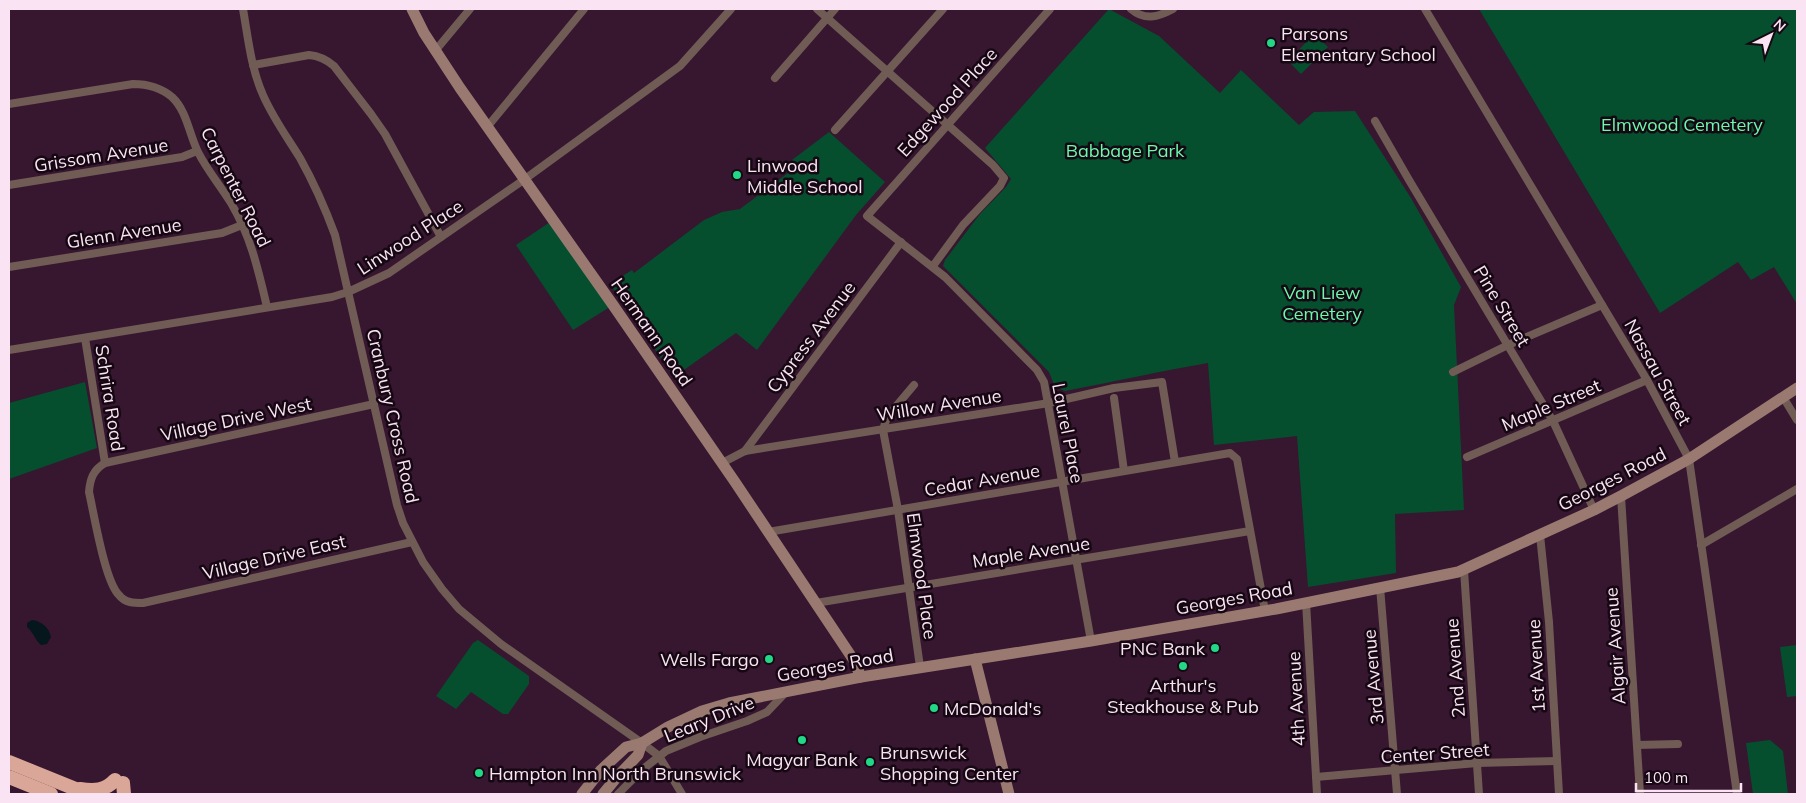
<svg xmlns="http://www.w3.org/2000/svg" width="1806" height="803" viewBox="0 0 1806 803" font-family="Mulish,sans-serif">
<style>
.green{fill:#054f2e}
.water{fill:#05171c}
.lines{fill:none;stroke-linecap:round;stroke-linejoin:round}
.street{stroke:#705b55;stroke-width:8}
.secondary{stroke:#9a7a70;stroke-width:11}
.highway{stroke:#d9a698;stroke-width:14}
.poi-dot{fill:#22d887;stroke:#160813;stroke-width:2}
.labels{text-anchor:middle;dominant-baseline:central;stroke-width:5;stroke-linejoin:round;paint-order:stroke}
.poi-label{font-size:18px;fill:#fae4f3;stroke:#160813;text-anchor:start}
.street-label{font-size:18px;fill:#fae4f3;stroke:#160813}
.park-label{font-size:18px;fill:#6bf9ac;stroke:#160813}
</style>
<rect width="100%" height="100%" fill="#371630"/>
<g class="green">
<path d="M 1109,9 L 1159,36 L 1220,93 L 1241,70 L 1299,125 L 1314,112 L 1355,111 L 1411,198 L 1457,280 L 1461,287 L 1454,305 L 1464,510 L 1395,514 L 1396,573 L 1308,587 L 1297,436 L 1214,445 L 1208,363 C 1160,371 1113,382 1065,391 L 1055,387 L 1049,372 L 943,266 L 945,260 L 980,214 L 1006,187 L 1011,179 L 985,148 Z"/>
<polygon points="1479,9 1797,9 1797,304 1774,267 1751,280 1738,262 1660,313"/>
<polygon points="1314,34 1328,47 1301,74 1288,61"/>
<polygon points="829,132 885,182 856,215 757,350 736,333 674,377 610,284 632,270 634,273 704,220 722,212 740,209 788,173 792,160"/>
<polygon points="553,220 613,305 573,330 516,245"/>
<polygon points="85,382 97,448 9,479 9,403"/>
<polygon points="478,640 529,676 529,684 508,714 503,714 471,692 456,709 436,696 473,643"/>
<polygon points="1797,645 1797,696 1787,697 1780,647"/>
<polygon points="1770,740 1783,751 1788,794 1753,794 1746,743"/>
</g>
<path class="water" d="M 32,620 C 41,621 49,627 51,637 L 47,644 L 41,645 C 35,640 34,633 27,627 L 27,623 Z"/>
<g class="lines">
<g class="street">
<path d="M 243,9 C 248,38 251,68 263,95 C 273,118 287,137 300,158 C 314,183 325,208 335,235 L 397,505 L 403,523 L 423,562 L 442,589 L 459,609 L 501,644 L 642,743 L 659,756 L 682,794"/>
<polyline points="817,9 993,165 1004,178 1000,186 963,225 933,266"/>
<polyline points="1050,9 867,216 945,277 1037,370 1044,382 1091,641"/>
<path d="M 1131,9 C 1145,21 1158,17 1173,9"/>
<polyline points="1425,9 1647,380 1689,459 1737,794"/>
<polyline points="435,51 470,9"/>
<path d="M 253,65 L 309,55 C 319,56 326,59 334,66 L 371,114 L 385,134 L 441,237"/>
<polyline points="775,78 835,9"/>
<path d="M 9,104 L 133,84 C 148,84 160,87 172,97 C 187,111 189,134 198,152 C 207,170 220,185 231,203 C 251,237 258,269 267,307"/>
<polyline points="1375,121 1409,180 1553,421 1594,510"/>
<polyline points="488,126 584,9"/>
<polyline points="835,130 943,9"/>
<polyline points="9,185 182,157 197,151"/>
<polyline points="9,267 222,233 242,225"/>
<polyline points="85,338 105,463"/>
<polyline points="9,350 332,297 348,292 389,273 525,179 680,66 731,9"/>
<polyline points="1453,372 1508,345 1602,305"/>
<polyline points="914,385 887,417 883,430 898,510 920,667"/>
<polyline points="1783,397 1797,420"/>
<polyline points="1114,398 1124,471"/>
<path d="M 374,404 L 105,463 C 93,470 90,479 89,492 C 94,514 105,582 119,595 C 125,603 134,603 143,603 L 412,542"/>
<polyline points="745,451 901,242"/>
<polyline points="1467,457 1647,380"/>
<polyline points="722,463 745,451 1049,403 1114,388 1162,382 1175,462"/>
<polyline points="1621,496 1640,794"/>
<polyline points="768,532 1230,453 1237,459 1265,611"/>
<polyline points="1540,535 1549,622 1559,794"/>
<polyline points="1701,545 1797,489"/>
<polyline points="1464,570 1479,794"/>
<polyline points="1380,587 1397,794"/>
<polyline points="1306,602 1317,794"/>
<polyline points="816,603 1250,531"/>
<polyline points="1637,745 1678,744"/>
<polyline points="1316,777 1477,763 1557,761"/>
<polyline points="618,794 643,769 666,751 700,737 747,721 767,712 786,692"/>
</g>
<g class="secondary">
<polyline points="412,9 424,33 460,88 613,305 735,482 853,659 861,677"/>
<polyline points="975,659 1009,794"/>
<polyline points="582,794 601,770 626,747 642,743 668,727 702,711 729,703 861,677 1091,641 1276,609 1458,572 1594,510 1621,496 1689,459 1797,388"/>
<polyline points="603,794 617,777 638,755 642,743"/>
</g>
<g class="highway">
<polyline points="9,762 88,794"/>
<polyline points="9,777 51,794"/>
<polyline points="123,783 124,794"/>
<path d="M 80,789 C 94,791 105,791 115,780"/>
</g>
</g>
<g class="poi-dot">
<circle cx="1271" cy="43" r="5"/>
<circle cx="737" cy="175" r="5"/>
<circle cx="1215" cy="648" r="5"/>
<circle cx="769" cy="659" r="5"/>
<circle cx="1183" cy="666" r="5"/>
<circle cx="934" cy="708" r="5"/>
<circle cx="802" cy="740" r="5"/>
<circle cx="870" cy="762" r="5"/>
<circle cx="479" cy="773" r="5"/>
</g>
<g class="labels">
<g class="poi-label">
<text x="1281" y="33">Parsons<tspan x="1281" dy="21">Elementary School</tspan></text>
<text x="747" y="165">Linwood<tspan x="747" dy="21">Middle School</tspan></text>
<text x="1205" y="648" text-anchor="end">PNC Bank</text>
<text x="759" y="659" text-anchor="end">Wells Fargo</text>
<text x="1183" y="685" text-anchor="middle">Arthur's<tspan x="1183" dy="21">Steakhouse &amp; Pub</tspan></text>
<text x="944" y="708">McDonald's</text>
<text x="880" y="752">Brunswick<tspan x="880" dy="21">Shopping Center</tspan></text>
<text x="802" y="759" text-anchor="middle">Magyar Bank</text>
<text x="489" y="773">Hampton Inn North Brunswick</text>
</g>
<g class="street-label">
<text transform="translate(947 102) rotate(-48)">Edgewood Place</text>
<text transform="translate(101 155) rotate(-9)">Grissom Avenue</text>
<text transform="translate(236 187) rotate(63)">Carpenter Road</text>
<text transform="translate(124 233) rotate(-9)">Glenn Avenue</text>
<text transform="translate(410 237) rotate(-33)">Linwood Place</text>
<text transform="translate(1502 306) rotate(59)">Pine Street</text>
<text transform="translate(652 332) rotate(55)">Hermann Road</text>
<text transform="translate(811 337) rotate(-53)">Cypress Avenue</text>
<text transform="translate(1658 372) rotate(61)">Nassau Street</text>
<text transform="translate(110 398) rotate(81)">Schrira Road</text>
<text transform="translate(939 405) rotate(-9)">Willow Avenue</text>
<text transform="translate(1551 405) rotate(-23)">Maple Street</text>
<text transform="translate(393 416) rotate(77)">Cranbury Cross Road</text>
<text transform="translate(236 419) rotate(-12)">Village Drive West</text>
<text transform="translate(1068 433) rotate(79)">Laurel Place</text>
<text transform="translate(1612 479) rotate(-27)">Georges Road</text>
<text transform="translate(982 480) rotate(-10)">Cedar Avenue</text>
<text transform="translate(1031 552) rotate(-9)">Maple Avenue</text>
<text transform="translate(274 557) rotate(-13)">Village Drive East</text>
<text transform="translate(922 576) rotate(82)">Elmwood Place</text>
<text transform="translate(1234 598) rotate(-10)">Georges Road</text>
<text transform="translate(1615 646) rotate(-94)">Algair Avenue</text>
<text transform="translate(835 665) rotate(-10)">Georges Road</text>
<text transform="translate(1536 666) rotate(-93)">1st Avenue</text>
<text transform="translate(1455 668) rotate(-94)">2nd Avenue</text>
<text transform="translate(1373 677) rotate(-95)">3rd Avenue</text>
<text transform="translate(1296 699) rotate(-93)">4th Avenue</text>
<text transform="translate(709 719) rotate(-22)">Leary Drive</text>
<text transform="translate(1435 753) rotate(-4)">Center Street</text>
</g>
<g class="park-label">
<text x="1682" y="124">Elmwood Cemetery</text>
<text x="1125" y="150">Babbage Park</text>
<text x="1322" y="292">Van Liew<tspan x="1322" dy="21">Cemetery</tspan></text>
</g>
</g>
<rect width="1806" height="803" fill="none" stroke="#fae4f3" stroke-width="20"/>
<g transform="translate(1771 35) rotate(42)" stroke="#160813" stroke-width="4" paint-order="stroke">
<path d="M0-4L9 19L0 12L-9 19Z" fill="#fae4f3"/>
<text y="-8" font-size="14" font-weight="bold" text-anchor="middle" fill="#fae4f3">N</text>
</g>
<path d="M1636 783v8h105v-8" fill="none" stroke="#fae4f3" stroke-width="2.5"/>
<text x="1644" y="783" font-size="15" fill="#fae4f3" stroke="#160813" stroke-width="4" paint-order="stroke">100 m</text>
</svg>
